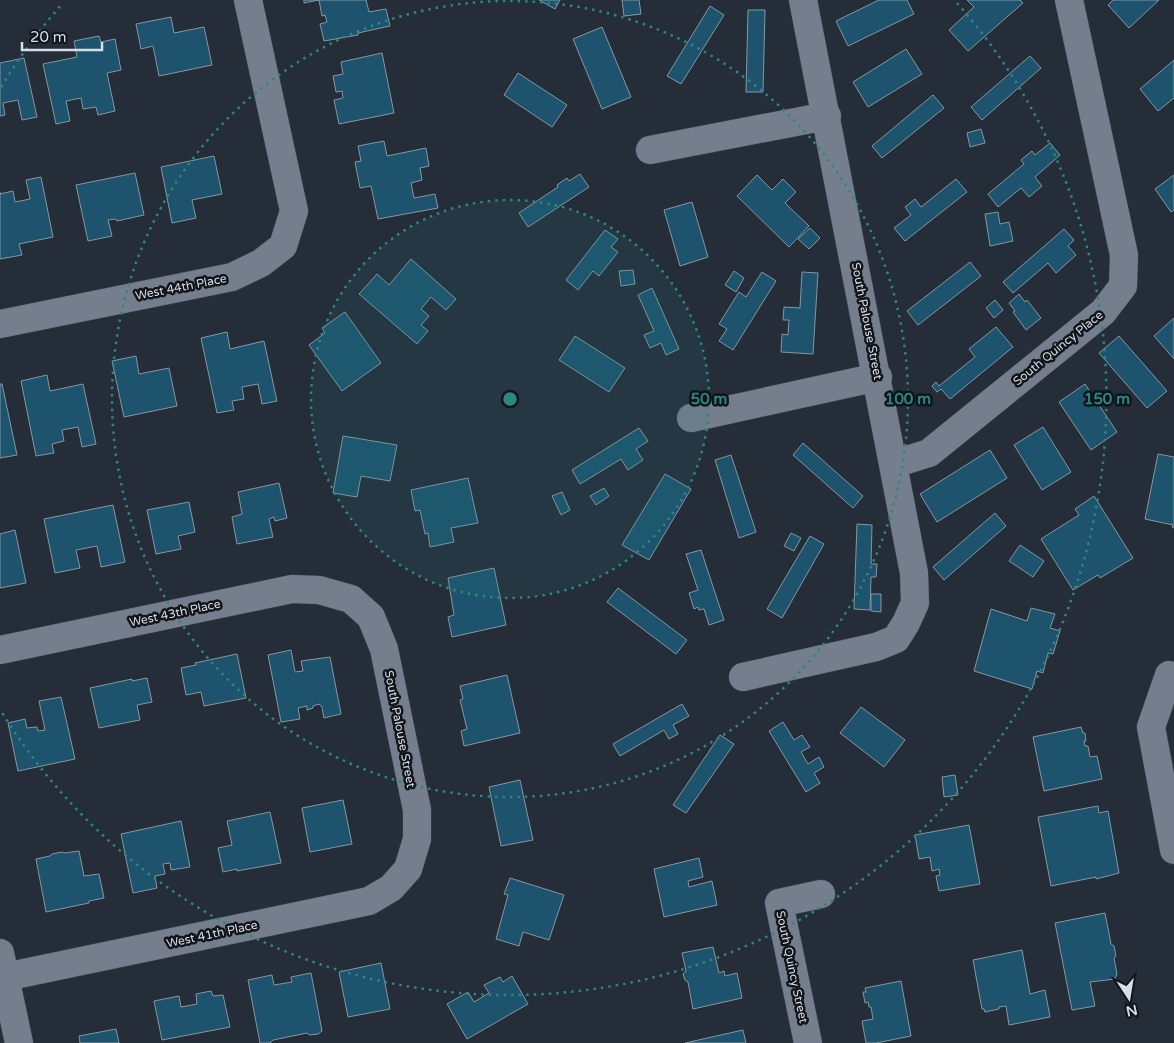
<svg xmlns="http://www.w3.org/2000/svg" width="1174" height="1043" viewBox="0 0 1174 1043" font-family="'Varela Round',sans-serif">
<style>
.building{fill:#1d536d;stroke:#8697a1}
.lines{fill:none;stroke-linecap:round;stroke-linejoin:round}
.minor-casing{stroke:#434953;stroke-width:29}
.minor{stroke:#757e8c;stroke-width:28}
.ring{fill:none;stroke:#2d8680;stroke-width:2.5;stroke-dasharray:2.5 5}
.labels{text-anchor:middle;dominant-baseline:central;stroke-width:5;stroke-linejoin:round;paint-order:stroke}
.street-label{font-size:12px;fill:#d9dee6;stroke:#11151a}
.centre{fill:#2d8680;stroke:#11151a;stroke-width:2.5}
.ring-label{font-size:15px;text-anchor:middle;font-weight:bold;fill:#2d8680;stroke:#11151a;stroke-width:5;stroke-linejoin:round;paint-order:stroke}
</style>
<rect width="100%" height="100%" fill="#252d39"/>
<g class="building">
<polygon points="304,0 366,0 369,12 386,9 390,26 358,33 358,35 324,41 320,24 327,22 325,15 322,16 319,0 304,3"/>
<polygon points="539,0 560,0 555,9"/>
<polygon points="622,0 639,0 641,14 624,16"/>
<polygon points="879,0 907,0 914,14 848,46 836,21"/>
<polygon points="967,0 1020,0 1023,3 968,51 949,30 974,7"/>
<polygon points="1113,0 1159,0 1129,28 1108,5"/>
<polygon points="710,6 724,15 681,84 667,76"/>
<polygon points="748,10 765,10 763,92 746,92"/>
<polygon points="171,17 174,33 204,27 212,65 159,76 153,46 141,49 136,24"/>
<polygon points="602,27 631,97 602,109 573,39"/>
<polygon points="99,36 101,42 115,39 121,70 107,73 115,111 98,115 96,107 83,109 81,98 66,101 70,121 56,124 43,64 77,57 74,41"/>
<polygon points="906,49 922,74 868,107 853,82"/>
<polygon points="382,53 394,113 339,124 334,100 343,98 342,91 336,92 333,76 343,74 341,62"/>
<polygon points="1030,56 1041,68 982,120 971,107"/>
<polygon points="24,58 37,117 22,120 18,100 3,103 5,115 0,116 0,63"/>
<polygon points="1174,60 1174,98 1158,111 1140,89"/>
<polygon points="518,73 567,105 552,127 504,95"/>
<polygon points="933,95 944,108 882,158 872,146"/>
<polygon points="981,129 985,143 970,147 967,133"/>
<polygon points="384,141 387,156 426,148 429,166 420,168 422,180 411,183 414,198 435,194 438,208 378,219 371,186 360,188 355,162 361,161 358,146"/>
<polygon points="1050,143 1060,155 1035,177 1042,186 1029,197 1021,188 998,207 988,194 1024,164 1021,160 1032,151 1035,155"/>
<polygon points="214,156 222,194 192,200 196,218 172,223 161,167"/>
<polygon points="135,173 144,215 117,221 116,219 108,220 112,236 88,241 76,185"/>
<polygon points="580,174 589,187 528,227 519,213 558,187 557,185 567,178 569,181"/>
<polygon points="757,175 772,190 783,179 796,192 785,203 809,226 789,247 737,196"/>
<polygon points="1174,175 1174,210 1171,212 1155,189"/>
<polygon points="41,177 53,237 19,244 22,255 0,259 0,192 0,194 13,191 15,202 30,199 26,180"/>
<polygon points="956,179 967,192 905,241 894,228 911,215 905,207 915,199 921,207"/>
<polygon points="692,202 708,257 680,266 664,210"/>
<polygon points="998,212 1000,224 1009,222 1013,241 990,246 985,214"/>
<polygon points="810,228 820,238 809,249 798,239"/>
<polygon points="1064,229 1074,240 1068,246 1076,255 1056,273 1048,263 1013,293 1003,282"/>
<polygon points="605,230 618,239 611,247 618,252 599,276 593,271 578,290 566,280"/>
<polygon points="411,259 456,299 446,310 431,297 421,309 429,316 421,325 428,331 417,344 359,294 377,274 389,285"/>
<polygon points="970,262 981,276 918,325 907,311"/>
<polygon points="633,270 635,284 621,286 619,271"/>
<polygon points="734,271 744,278 736,292 725,285"/>
<polygon points="762,272 776,281 733,350 719,341 727,329 719,324 739,292 746,297"/>
<polygon points="802,272 818,273 813,354 781,352 782,334 788,335 789,320 783,320 784,307 800,308"/>
<polygon points="652,288 679,349 666,355 661,343 650,348 644,335 654,331 638,295"/>
<polygon points="1019,294 1025,302 1027,300 1041,318 1026,330 1013,312 1015,311 1009,303"/>
<polygon points="995,300 1003,310 994,318 986,308"/>
<polygon points="345,312 381,363 342,391 309,345 325,333 322,328"/>
<polygon points="1174,318 1174,359 1154,336"/>
<polygon points="996,327 1013,347 950,399 941,389 937,392 932,386 936,382 939,386 975,357 969,349"/>
<polygon points="227,332 230,349 264,341 277,401 262,404 258,384 242,387 244,399 232,401 234,410 217,413 201,338"/>
<polygon points="575,336 625,368 609,392 559,360"/>
<polygon points="1119,336 1167,391 1147,408 1099,353"/>
<polygon points="136,356 139,374 169,368 177,406 124,417 112,361"/>
<polygon points="47,375 50,391 83,384 96,444 82,447 78,427 62,430 64,441 52,444 54,453 36,456 21,381"/>
<polygon points="0,384 2,384 17,455 0,458"/>
<polygon points="1085,384 1117,432 1091,450 1059,402"/>
<polygon points="1043,427 1071,472 1042,490 1014,445"/>
<polygon points="639,428 648,441 636,449 643,460 628,470 621,459 580,484 572,470"/>
<polygon points="343,436 397,445 390,481 361,476 357,497 333,493"/>
<polygon points="803,443 863,496 853,508 793,455"/>
<polygon points="990,450 1007,478 937,522 920,494"/>
<polygon points="1158,454 1174,457 1174,528 1172,527 1173,525 1145,519"/>
<polygon points="731,455 756,532 739,538 715,460"/>
<polygon points="665,474 691,489 649,560 622,545"/>
<polygon points="468,478 478,523 451,528 454,542 430,547 428,533 425,534 420,510 415,511 411,490"/>
<polygon points="279,483 287,518 275,521 274,517 269,519 273,537 237,544 232,517 242,514 238,492"/>
<polygon points="604,488 609,496 596,505 590,496"/>
<polygon points="562,492 570,510 561,515 552,496"/>
<polygon points="1094,496 1133,558 1100,578 1098,575 1073,590 1041,539 1079,515 1075,509"/>
<polygon points="189,502 195,532 178,536 181,549 156,554 147,510"/>
<polygon points="113,505 125,562 101,567 97,546 76,550 80,568 55,573 44,519"/>
<polygon points="995,513 1006,526 944,580 933,567"/>
<polygon points="857,524 872,525 871,564 877,564 876,577 871,577 870,610 854,609"/>
<polygon points="15,530 26,583 0,588 0,534"/>
<polygon points="791,533 801,538 794,551 784,546"/>
<polygon points="810,536 824,544 782,618 767,609"/>
<polygon points="1020,545 1044,561 1033,577 1009,561"/>
<polygon points="701,550 724,620 709,625 704,609 699,610 698,607 694,609 689,593 698,590 686,554"/>
<polygon points="494,568 506,625 452,637 448,617 454,615 448,578"/>
<polygon points="618,588 687,640 676,654 607,602"/>
<polygon points="871,594 881,594 881,612 871,611"/>
<polygon points="1031,608 1055,614 1050,628 1060,631 1053,654 1048,653 1043,673 1037,671 1032,689 974,671 991,609 1027,621"/>
<polygon points="291,650 295,672 303,671 301,661 330,657 341,714 324,718 322,707 319,704 313,706 313,708 307,710 307,706 298,708 300,719 281,722 268,655"/>
<polygon points="237,654 246,698 204,706 201,692 186,695 181,668 196,665 195,663"/>
<polygon points="507,675 520,733 464,746 461,731 467,729 460,700 463,699 460,686"/>
<polygon points="147,678 152,702 137,705 140,720 99,728 90,688 132,679 132,681"/>
<polygon points="61,697 75,759 18,771 8,723 25,719 27,728 37,727 38,731 45,730 39,701"/>
<polygon points="682,704 689,716 673,725 678,734 669,739 664,730 620,756 613,744"/>
<polygon points="861,707 905,740 884,767 840,733"/>
<polygon points="783,722 794,740 802,735 810,747 801,752 808,764 819,757 824,767 814,773 820,783 806,792 769,731"/>
<polygon points="1081,727 1083,733 1085,733 1086,741 1084,741 1085,746 1088,746 1090,757 1097,756 1102,779 1044,791 1033,737"/>
<polygon points="720,735 734,744 686,813 673,805"/>
<polygon points="955,775 958,795 944,797 942,777"/>
<polygon points="520,780 533,840 501,846 489,787"/>
<polygon points="343,800 352,844 310,852 302,808"/>
<polygon points="1098,806 1099,813 1108,811 1119,873 1096,879 1096,877 1051,886 1038,817"/>
<polygon points="270,812 281,863 237,871 237,869 223,872 218,848 232,845 227,821"/>
<polygon points="181,821 190,867 171,870 170,863 163,864 165,874 155,876 157,888 133,893 121,834"/>
<polygon points="969,825 980,884 939,891 936,876 940,875 939,869 932,871 930,857 919,859 915,835"/>
<polygon points="79,851 84,876 99,874 104,898 89,901 89,903 46,912 36,859 50,856 52,854 62,852 64,853"/>
<polygon points="699,858 703,877 688,881 689,887 712,881 717,905 664,917 654,869"/>
<polygon points="510,878 564,895 549,940 523,932 519,946 496,939 508,895 504,894"/>
<polygon points="1105,913 1111,944 1114,946 1116,956 1114,958 1117,974 1115,979 1090,982 1095,1006 1072,1010 1055,923"/>
<polygon points="713,947 719,973 724,971 725,976 737,973 742,998 693,1009 688,982 685,980 683,974 686,971 682,953"/>
<polygon points="1022,950 1030,994 1045,990 1050,1017 1009,1025 1006,1006 999,1007 999,1009 985,1012 984,1009 982,1009 973,960"/>
<polygon points="381,963 390,1009 348,1017 339,972"/>
<polygon points="311,973 322,1031 318,1034 310,1035 307,1033 273,1040 270,1043 260,1043 248,980 272,975 274,985 292,982 291,977"/>
<polygon points="512,976 528,1004 467,1039 447,1004 468,992 474,1002 489,993 484,985 500,977 503,982"/>
<polygon points="901,981 911,1036 876,1043 866,1043 862,1021 873,1019 871,1007 869,1007 868,1002 865,1003 863,992 866,992 865,988"/>
<polygon points="211,991 213,996 223,995 230,1027 162,1040 154,1001 179,996 181,1007 197,1004 196,994"/>
<polygon points="116,1029 119,1043 80,1043 79,1036"/>
<polygon points="743,1030 746,1043 685,1043"/>
</g>
<g class="lines">
<defs>
<g id="minor">
<polyline points="650,150 827,116"/>
<polyline points="0,324 232,277 261,263 283,246 294,211 248,0"/>
<polyline points="691,418 878,377"/>
<polyline points="894,464 929,453 1103,312 1123,286 1124,255 1069,0"/>
<polyline points="0,650 292,589 319,590 351,599 371,617 384,649 417,810 417,839 408,869 391,888 369,901 5,977"/>
<polyline points="1169,675 1151,727 1174,850"/>
<polyline points="743,677 876,647 896,639 906,623 915,603 914,573 803,0"/>
<polyline points="0,953 19,1043"/>
<polyline points="808,1043 779,903 821,894"/>
</g>
</defs>
<use href="#minor" class="minor-casing"/>
<use href="#minor" class="minor"/>
</g>
<circle cx="510" cy="399" r="199" fill="#2d8680" fill-opacity=".12"/>
<g class="ring">
<circle cx="510" cy="399" r="199"/>
<circle cx="510" cy="399" r="398"/>
<path d="M1 87A597 597 0 0 1 63 3M957 3A597 597 0 1 1 1 711"/>
</g>
<g class="labels">
<g class="street-label">
<text transform="translate(181 287) rotate(-11)">West 44th Place</text>
<text transform="translate(867 321) rotate(79)">South Palouse Street</text>
<text transform="translate(1058 348) rotate(-39)">South Quincy Place</text>
<text transform="translate(175 613) rotate(-12)">West 43th Place</text>
<text transform="translate(400 729) rotate(79)">South Palouse Street</text>
<text transform="translate(212 934) rotate(-12)">West 41th Place</text>
<text transform="translate(792 967) rotate(78)">South Quincy Street</text>
</g>
</g>
<circle cx="510" cy="399" r="8" class="centre"/>
<g class="ring-label">
<text x="709" y="404">50 m</text>
<text x="908" y="404">100 m</text>
<text x="1107" y="404">150 m</text>
</g>
<g transform="translate(1129 998) rotate(168)" stroke="#11151a" stroke-width="4" paint-order="stroke">
<path d="M0-4L9 19L0 12L-9 19Z" fill="#d9dee6"/>
<text y="-8" font-size="14" font-weight="bold" text-anchor="middle" fill="#d9dee6">N</text>
</g>
<path d="M22 42v8h80v-8" fill="none" stroke="#d9dee6" stroke-width="2.5"/>
<text x="30" y="42" font-size="15" fill="#d9dee6" stroke="#11151a" stroke-width="4" paint-order="stroke">20 m</text>
</svg>
